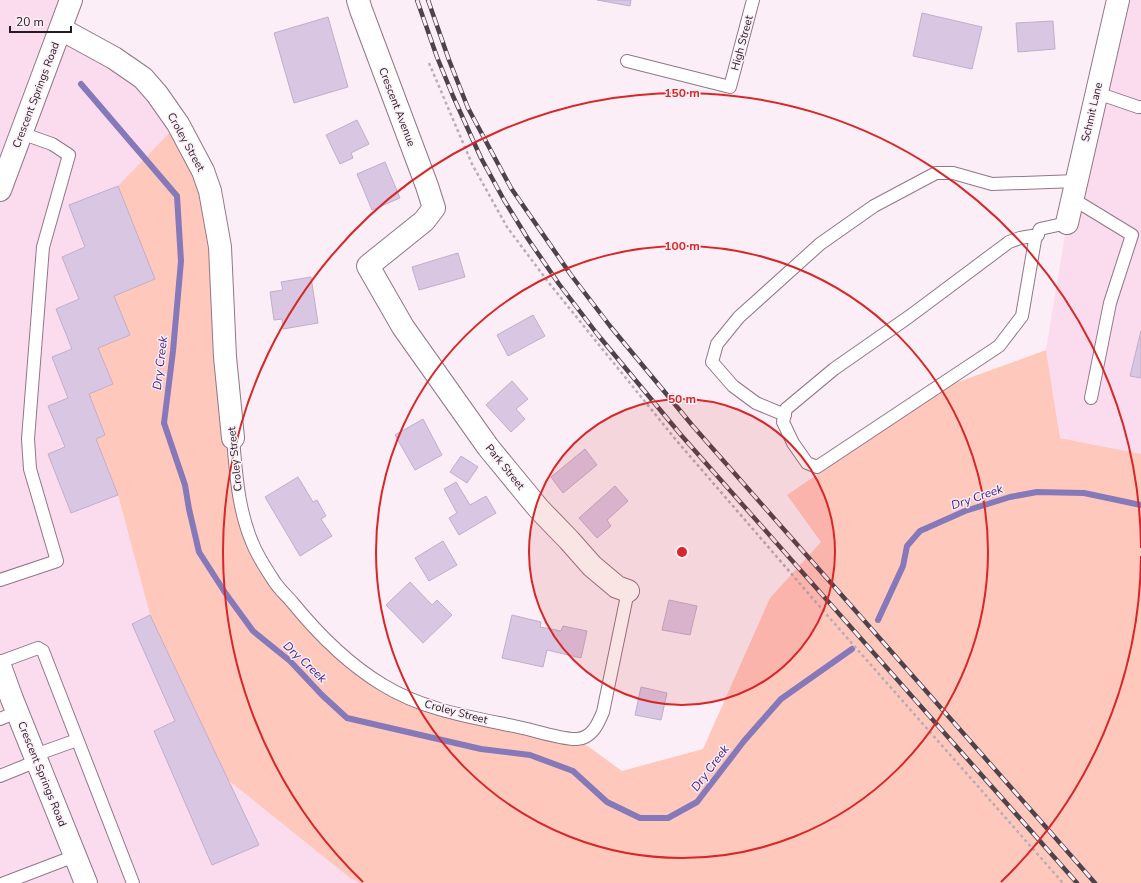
<svg xmlns="http://www.w3.org/2000/svg" width="1141" height="883" viewBox="0 0 1141 883" font-family="'Nunito Sans',sans-serif">
<style>
.built{fill:#fbdcef}
.green{fill:#ffc8bd}
.lines{fill:none;stroke-linecap:round;stroke-linejoin:round}
.stream{stroke:#8679b9;stroke-width:6}
.building{fill:#d9c6e2;stroke:#c1aec9}
.lane-casing{stroke:#927687;stroke-width:14}
.street-casing{stroke:#927687;stroke-width:24}
.secondary-casing{stroke:#927687;stroke-width:24}
.path{stroke:#b9acb4;stroke-width:2.5;stroke-dasharray:3 3;stroke-linecap:butt}
.lane{stroke:#fff;stroke-width:12}
.street{stroke:#fff;stroke-width:22}
.secondary{stroke:#fff;stroke-width:22}
.rail-casing{stroke:#4e434a;stroke-width:4.5}
.rail{stroke:#fbeef6;stroke-width:3;stroke-dasharray:9;stroke-linecap:butt}
.ring{fill:none;stroke:#d62828;stroke-width:2}
.labels{text-anchor:middle;dominant-baseline:central;stroke-width:3;stroke-linejoin:round;paint-order:stroke}
.street-label{font-size:11px;fill:#261b22;stroke:#fbeef6}
.water-label{font-size:12px;font-style:italic;fill:#3b1b80;stroke:#fbeef6}
.centre{fill:#d62828;stroke:#fbeef6;stroke-width:2}
.ring-label{font-size:12px;text-anchor:middle;font-weight:bold;fill:#d62828;stroke:#fbeef6;stroke-width:3;stroke-linejoin:round;paint-order:stroke}
</style>
<rect width="100%" height="100%" fill="#fbeef6"/>
<g class="built">
<polygon points="0,0 71,0 61,29 114,58 178,124 155,279 130,335 113,384 89,394 105,435 96,439 118,495 150,615 228,780 350,878 360,883 0,883"/>
<polygon points="1118,0 1141,0 1141,454 1060,438 1046,350 1067,223"/>
</g>
<polygon class="green" points="178,124 203,171 239,494 274,582 335,648 411,699 578,739 622,771 703,749 770,598 821,542 787,495 947,386 1046,350 1060,438 1141,454 1141,883 360,883 350,878 228,780 150,615 118,495 96,439 105,435 89,394 113,384 98,348 130,335 114,296 154,279 118,186"/>
<g class="lines">
<g class="stream">
<polyline points="81,84 177,196 181,261 173,351 164,423 185,485 189,509 199,552 226,594 253,631 290,661 322,695 347,718 481,749 530,755 573,771 607,802 640,818 668,818 697,802 744,741 781,699 852,649"/>
<polyline points="878,620 903,566 907,546 920,531 965,511 1010,497 1037,492 1084,493 1141,505"/>
</g>
</g>
<g class="building">
<polygon points="597,0 631,0 630,6"/>
<polygon points="922,13 982,27 972,69 913,56"/>
<polygon points="328,17 348,87 294,103 274,33"/>
<polygon points="1053,21 1055,49 1018,52 1016,23"/>
<polygon points="357,120 369,144 351,153 353,158 340,164 326,135"/>
<polygon points="385,162 400,198 372,210 357,174"/>
<polygon points="118,186 155,279 114,296 130,335 98,348 113,384 89,394 105,435 96,439 118,495 71,513 48,454 65,447 48,406 68,398 52,357 72,349 56,309 79,299 62,257 85,247 69,205"/>
<polygon points="458,253 465,277 419,290 412,267"/>
<polygon points="311,277 318,323 283,329 282,319 274,320 270,292 283,290 281,282"/>
<polygon points="533,315 545,336 508,356 497,335"/>
<polygon points="1141,331 1141,378 1130,376"/>
<polygon points="512,381 528,399 516,409 525,419 511,432 486,405"/>
<polygon points="423,419 442,455 415,470 395,435"/>
<polygon points="585,449 597,465 563,493 551,477"/>
<polygon points="461,456 478,467 467,483 450,472"/>
<polygon points="298,477 313,502 317,500 326,516 321,519 332,536 300,556 265,497"/>
<polygon points="456,482 470,505 486,496 496,513 459,535 449,518 457,513 444,489"/>
<polygon points="615,486 628,501 607,520 611,526 597,538 579,518"/>
<polygon points="443,541 457,565 429,581 415,558"/>
<polygon points="410,582 432,605 437,600 452,615 423,643 386,605"/>
<polygon points="669,600 697,606 690,635 662,630"/>
<polygon points="150,615 259,845 212,865 154,731 175,721 132,624"/>
<polygon points="512,615 541,622 540,627 561,631 563,626 587,631 581,658 547,650 543,667 502,658"/>
<polygon points="641,687 667,693 661,720 635,715"/>
</g>
<g class="lines">
<defs>
<g id="lane">
<polyline points="627,61 730,87 753,0"/>
<polyline points="1097,93 1138,107 1141,107"/>
<polyline points="1073,199 1132,235 1110,303 1091,398"/>
<polyline points="1038,235 1020,238 1009,242 910,316 834,369 786,409 783,422 793,443 807,463 817,467 999,346 1022,316 1035,240 1040,229 1067,223"/>
<polyline points="785,415 756,403 733,386 712,362 717,344 739,317 820,244 874,206 936,173 953,173 992,184 1077,181"/>
<path d="M 233,438 C 236,473 238,509 252,542 C 257,555 266,569 274,581 C 279,589 286,595 292,602 C 318,634 348,664 383,685 C 427,712 478,718 527,729 C 539,732 566,740 577,739 C 592,738 598,724 603,712 L 628,591"/>
<polyline points="0,580 57,561 30,469 28,439 43,247 69,155 52,144 21,133"/>
<polyline points="0,662 38,648 43,651 133,883"/>
<polyline points="0,719 17,712"/>
<polyline points="35,755 77,740"/>
<polyline points="0,776 37,761"/>
<polyline points="4,883 75,856"/>
</g>
<g id="street">
<polyline points="358,0 361,10 427,186 434,208 424,221 368,266 403,327 488,447 539,509 569,540 592,566 617,587 628,591"/>
<polyline points="61,29 114,58 143,78 157,94 178,124 203,171 210,191 220,247 225,357 233,438"/>
<polyline points="1067,223 1118,0"/>
</g>
<g id="secondary">
<polyline points="0,190 71,0"/>
<polyline points="0,666 12,699 86,883"/>
</g>
</defs>
<use href="#lane" class="lane-casing"/>
<use href="#street" class="street-casing"/>
<use href="#secondary" class="secondary-casing"/>
<polyline class="path" points="429,63 472,164 507,227 549,283 676,440 827,615 1063,883"/>
<use href="#lane" class="lane"/>
<use href="#street" class="street"/>
<use href="#secondary" class="secondary"/>
<defs>
<g id="rail">
<polyline points="417,0 437,57 453,96 481,158 504,200 528,239 559,284 598,335 681,435 1077,883"/>
<polyline points="428,0 449,60 468,108 511,188 571,275 610,326 692,425 1095,883"/>
</g>
</defs>
<use href="#rail" class="rail-casing"/>
<use href="#rail" class="rail"/>
</g>
<circle cx="682" cy="552" r="153" fill="#d62828" fill-opacity=".12"/>
<g class="ring">
<circle cx="682" cy="552" r="153"/>
<circle cx="682" cy="552" r="306"/>
<path d="M1141 556A459 459 0 0 1 1001 882M363 882A459 459 0 1 1 1141 548"/>
</g>
<g class="labels">
<g class="street-label">
<text transform="translate(742 43) rotate(-75)">High Street</text>
<text transform="translate(36 95) rotate(-69)">Crescent Springs Road</text>
<text transform="translate(397 107) rotate(69)">Crescent Avenue</text>
<text transform="translate(1092 112) rotate(-77)">Schmit Lane</text>
<text transform="translate(186 142) rotate(61)">Croley Street</text>
<text transform="translate(235 459) rotate(-96)">Croley Street</text>
<text transform="translate(505 467) rotate(51)">Park Street</text>
<text transform="translate(456 712) rotate(15)">Croley Street</text>
<text transform="translate(42 774) rotate(68)">Crescent Springs Road</text>
</g>
<g class="water-label">
<text transform="translate(160 363) rotate(-83)">Dry Creek</text>
<text transform="translate(977 497) rotate(-19)">Dry Creek</text>
<text transform="translate(305 662) rotate(43)">Dry Creek</text>
<text transform="translate(710 768) rotate(-53)">Dry Creek</text>
</g>
</g>
<circle cx="682" cy="552" r="6" class="centre"/>
<g class="ring-label">
<text x="682" y="97">150 m</text>
<text x="682" y="250">100 m</text>
<text x="682" y="403">50 m</text>
</g>
<path d="M10 26v6h61v-6" fill="none" stroke="#261b22" stroke-width="2"/>
<text x="16" y="26" font-size="12" fill="#261b22" stroke="#fbeef6" stroke-width="3" paint-order="stroke">20 m</text>
</svg>
